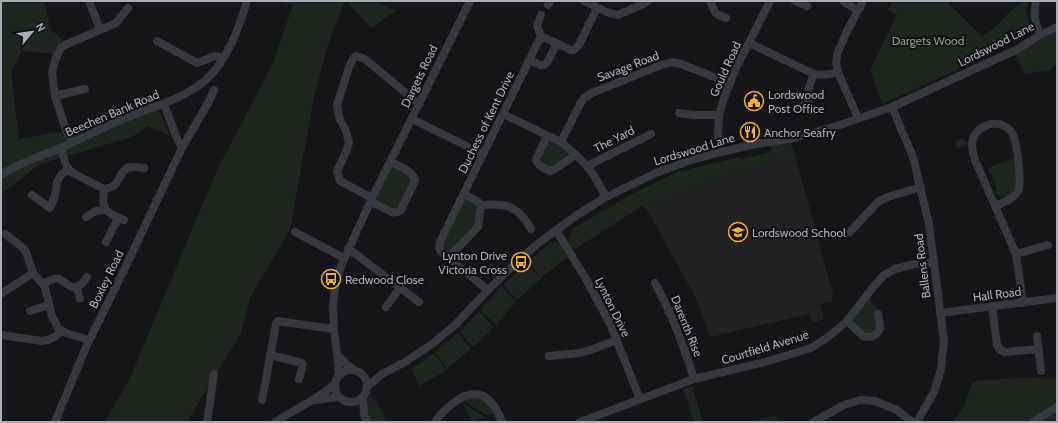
<svg xmlns="http://www.w3.org/2000/svg" width="1058" height="423" viewBox="0 0 1058 423" font-family="Cabin,sans-serif">
<style>
.built{fill:#222225}
.green{fill:#1e261f}
.lines{fill:none;stroke-linecap:round;stroke-linejoin:round}
.minor{stroke:#37383d;stroke-width:8}
.labels{text-anchor:middle;dominant-baseline:central;stroke-width:4;stroke-linejoin:round;paint-order:stroke}
.park-label{font-size:12px;fill:#7fa381;stroke:#111113}
.street-label{font-size:12px;fill:#a8adb8;stroke:#111113}
.poi-label{font-size:12px;fill:#a8adb8;stroke:#111113;text-anchor:start}
</style>
<rect width="100%" height="100%" fill="#161618"/>
<polygon class="built" points="796,159 833,294 832,302 820,304 824,319 812,323 809,314 710,337 698,303 691,289 647,210 687,192 731,175"/>
<g class="green">
<polygon points="1,1 43,1 45,2 50,29 62,39 57,54 22,51 11,72 19,139 72,130 151,93 170,136 147,126 132,137 40,164 1,194"/>
<polygon points="278,1 345,1 328,45 314,97 290,230 251,296 241,333 187,422 105,422 130,378 217,170 273,63 293,5"/>
<polygon points="347,1 379,1 378,3 397,10 371,28"/>
<path d="M 893,1 L 946,1 L 982,37 C 987,33 994,29 999,23 C 1006,16 1018,1 1029,1 L 1026,10 L 1032,32 L 957,70 L 882,104 L 870,70 L 897,15 L 888,10 Z"/>
<polygon points="1057,31 1057,62 1048,72 1043,71 1025,74 1014,54"/>
<polygon points="963,138 968,144 957,149 956,144 956,142"/>
<polygon points="551,139 569,152 568,157 549,169 544,167 539,158 547,141"/>
<polygon points="791,143 796,159 731,175 687,192 647,210 642,206 574,250 568,240 573,228 634,193 677,172 740,157 741,159 771,152 770,144"/>
<path d="M 1014,158 L 1016,182 C 1016,190 1011,194 1004,197 L 996,194 L 997,189 L 988,168 Z"/>
<polygon points="391,162 413,175 398,212 371,202"/>
<polygon points="467,199 477,205 475,226 449,253 444,253 442,243 465,200"/>
<polygon points="551,242 559,243 568,256 541,278 529,261"/>
<polygon points="527,263 541,279 517,300 503,285"/>
<polygon points="502,286 516,302 496,325 480,310"/>
<path d="M 869,297 L 879,311 L 876,330 L 867,335 C 864,332 854,325 853,322 C 852,316 865,301 869,297 Z"/>
<polygon points="479,311 494,327 473,347 460,332"/>
<polygon points="458,333 471,349 447,369 435,352"/>
<polygon points="434,353 446,370 420,386 411,369"/>
<polygon points="1037,377 1047,379 1057,378 1057,422 953,422 964,406 973,381"/>
<polygon points="692,386 703,422 694,422 683,389"/>
<polygon points="370,394 382,410 387,422 372,422 366,410"/>
<path d="M 470,398 C 483,397 488,402 493,413 L 487,416 L 464,401 Z"/>
<polygon points="463,403 485,417 472,422"/>
<polygon points="776,415 779,422 752,422"/>
</g>
<g class="lines">
<g class="minor">
<polyline points="89,1 100,29"/>
<polyline points="584,1 609,13 618,15 643,4 648,1"/>
<polyline points="710,1 716,14 726,18"/>
<polyline points="795,1 807,6"/>
<polyline points="843,1 844,2 858,10"/>
<path d="M 1036,1 C 1033,16 1035,21 1040,35"/>
<polyline points="548,5 550,1"/>
<polyline points="541,36 537,26 541,15"/>
<polyline points="157,41 197,63 215,56 223,58"/>
<path d="M 749,43 L 814,74 C 823,76 829,75 838,72"/>
<polyline points="529,60 540,65 544,65 547,63 557,43"/>
<polyline points="55,96 85,89"/>
<polyline points="892,107 913,157 929,224 937,287 944,341 941,369 934,392 917,422"/>
<path d="M 795,108 L 809,104 C 806,92 810,84 814,74"/>
<polyline points="679,113 694,115 719,115"/>
<polyline points="503,114 561,142 576,155 587,166 593,174 606,197"/>
<polyline points="858,118 838,72 836,62 838,52 846,33 863,1"/>
<polyline points="412,119 483,154"/>
<path d="M 547,136 L 536,159 C 537,166 545,169 550,171 L 555,169 L 576,155"/>
<polyline points="561,142 581,102 584,98 592,93 661,65 672,62 681,64 730,83"/>
<polyline points="72,143 65,127 55,96 52,73 55,60 61,48 65,45 116,23 128,8"/>
<path d="M 61,148 L 66,165 L 71,172 L 104,189 C 122,187 117,174 127,168 C 132,166 138,167 144,168"/>
<polyline points="182,148 208,103 214,90"/>
<polyline points="721,152 718,136 719,115 723,101 735,70 770,1"/>
<polyline points="587,166 651,134"/>
<path d="M 1,175 C 21,162 45,155 67,145 C 88,136 107,125 128,117 C 155,106 184,99 207,79 C 228,59 239,28 247,1"/>
<path d="M 104,189 C 101,210 105,212 124,220"/>
<polyline points="32,195 50,208 55,196 57,182 61,175 68,169"/>
<polyline points="372,198 340,181 337,171 346,152 349,143 346,131 339,117 337,105 349,67 353,59 356,56 365,59 419,104"/>
<path d="M 371,202 L 392,212 C 396,213 398,213 401,210 L 415,181 C 414,171 399,166 391,162"/>
<path d="M 481,205 C 506,203 518,205 531,229"/>
<path d="M 996,206 C 1004,202 1014,199 1018,191 C 1022,183 1017,141 1012,133 C 1011,131 1008,128 1006,127 C 992,118 972,129 972,145 C 972,150 974,155 975,160 L 1016,254 L 1023,303"/>
<polyline points="86,217 96,211 105,210"/>
<polyline points="556,230 586,279 610,324 640,399"/>
<polyline points="295,232 344,258"/>
<polyline points="850,232 874,206 879,201 888,197 921,187"/>
<polyline points="5,234 21,246 26,252 33,273 45,287 52,316 58,328 62,331 66,333 89,340"/>
<polyline points="106,242 118,218"/>
<polyline points="349,249 419,302"/>
<polyline points="1016,254 1048,245"/>
<polyline points="448,258 478,227 481,205 477,201 464,194"/>
<path d="M 655,283 C 672,314 684,346 694,379"/>
<path d="M 43,284 C 64,272 58,283 75,288 L 82,284 L 87,277"/>
<polyline points="77,288 80,299"/>
<polyline points="488,290 441,252 439,248 440,242 541,36 571,50 574,50 579,45 597,8"/>
<polyline points="1,294 33,273"/>
<polyline points="992,306 997,345 1000,350 1005,352 1039,349"/>
<polyline points="386,307 400,288"/>
<polyline points="30,311 49,305"/>
<polyline points="940,313 1057,298"/>
<path d="M 847,321 L 863,336 C 869,338 879,336 880,328 C 880,324 879,318 878,314"/>
<path d="M 1,335 L 42,341 C 51,340 55,337 62,331"/>
<polyline points="1037,336 1041,371"/>
<polyline points="337,354 345,363 353,369"/>
<polyline points="270,355 302,363 303,364 299,379"/>
<polyline points="549,356 580,353 593,349 617,340"/>
<circle cx="351" cy="386" r="16"/>
<polyline points="339,375 337,354 334,329 333,304 336,282 341,266 372,198 470,1"/>
<polyline points="368,386 382,374 405,362 432,344 455,325 488,290 522,257 540,242 577,215 606,197 656,173 688,161 721,152 751,145 794,138 837,126 892,107 1018,49 1040,35 1057,27"/>
<polyline points="363,397 364,415 368,422"/>
<polyline points="262,400 276,324 277,321 334,329"/>
<polyline points="316,400 339,397"/>
<polyline points="55,422 87,345 123,272 182,148 178,141 164,104"/>
<polyline points="207,422 214,374"/>
<path d="M 275,422 C 295,409 317,400 335,384"/>
<path d="M 435,422 C 439,415 446,409 452,404 C 477,384 492,396 502,422"/>
<polyline points="580,422 694,379 765,362 811,348 828,337 847,321 874,286 884,275 895,269 915,264 934,263"/>
<polyline points="813,422 844,405 860,400 875,401 897,410 912,422"/>
<polyline points="1033,422 1057,407"/>
</g>
</g>
<defs>
<symbol id="civic-ring" viewBox="-11 -11 22 22"><circle r="9.5" fill="#111113" stroke="#f2b134" stroke-width="1.5"/><path d="M-.6-6.5H3V-4.5H.6V-3L4-1V1h2V6H-6V1h2V-1L-.6-3ZM-1.2 2.5V6h2.4V2.5Z" fill="#f2b134"/></symbol>
<symbol id="restaurant-ring" viewBox="-11 -11 22 22"><circle r="9.5" fill="#111113" stroke="#f2b134" stroke-width="1.5"/><path d="M-5-6h1v4h1v-4h1v4h1v-4h1v5L-1.5 .5V6h-2V.5L-5-1ZM5-6V6H3V1.5H1.5Q1.5-4 5-6Z" fill="#f2b134"/></symbol>
<symbol id="school-ring" viewBox="-11 -11 22 22"><circle r="9.5" fill="#111113" stroke="#f2b134" stroke-width="1.5"/><path d="M0-5L7-2L0 1L-7-2ZM-4 1L0 2.5L4 1V4Q0 6-4 4Z" fill="#f2b134"/></symbol>
<symbol id="bus-ring" viewBox="-11 -11 22 22"><circle r="9.5" fill="#111113" stroke="#f2b134" stroke-width="1.5"/><path d="M-5-6H5V4H4V6H2V4H-2V6H-4V4H-5ZM-3.5-4V0h7V-4ZM-3.5 1.2v1.5H-2V1.2ZM2 1.2v1.5H3.5V1.2Z" fill="#f2b134"/></symbol>
</defs>
<g fill-rule="evenodd">
<use href="#civic-ring" x="743" y="90" width="22" height="22"/>
<use href="#restaurant-ring" x="739" y="121" width="22" height="22"/>
<use href="#school-ring" x="727" y="221" width="22" height="22"/>
<use href="#bus-ring" x="510" y="251" width="22" height="22"/>
<use href="#bus-ring" x="320" y="268" width="22" height="22"/>
</g>
<g class="labels">
<g class="park-label">
<text x="928" y="40">Dargets Wood</text>
</g>
<g class="street-label">
<text transform="translate(996 44) rotate(-27)">Lordswood Lane</text>
<text transform="translate(628 66) rotate(-21)">Savage Road</text>
<text transform="translate(725 69) rotate(-66)">Gould Road</text>
<text transform="translate(419 76) rotate(-64)">Dargets Road</text>
<text transform="translate(112 113) rotate(-23)">Beechen Bank Road</text>
<text transform="translate(486 122) rotate(-64)">Duchess of Kent Drive</text>
<text transform="translate(614 139) rotate(-27)">The Yard</text>
<text transform="translate(694 149) rotate(-17)">Lordswood Lane</text>
<text transform="translate(922 266) rotate(-97)">Ballens Road</text>
<text transform="translate(106 279) rotate(-64)">Boxley Road</text>
<text transform="translate(997 294) rotate(-7)">Hall Road</text>
<text transform="translate(613 307) rotate(64)">Lynton Drive</text>
<text transform="translate(687 326) rotate(68)">Darenth Rise</text>
<text transform="translate(765 347) rotate(-17)">Courtfield Avenue</text>
</g>
<g class="poi-label">
<text x="768" y="94">Lordswood<tspan x="768" dy="14">Post Office</tspan></text>
<text x="764" y="132">Anchor Seafry</text>
<text x="752" y="232">Lordswood School</text>
<text x="507" y="255" text-anchor="end">Lynton Drive<tspan x="507" dy="14">Victoria Cross</tspan></text>
<text x="345" y="279">Redwood Close</text>
</g>
</g>
<rect width="1058" height="423" fill="none" stroke="#a8adb8" stroke-width="4"/>
<g transform="translate(32 32) rotate(61)" stroke="#111113" stroke-width="3" paint-order="stroke">
<path d="M0-3L7 15L0 10L-7 15Z" fill="#a8adb8"/>
<text y="-6" font-size="11" font-weight="bold" text-anchor="middle" fill="#a8adb8">N</text>
</g>
</svg>
